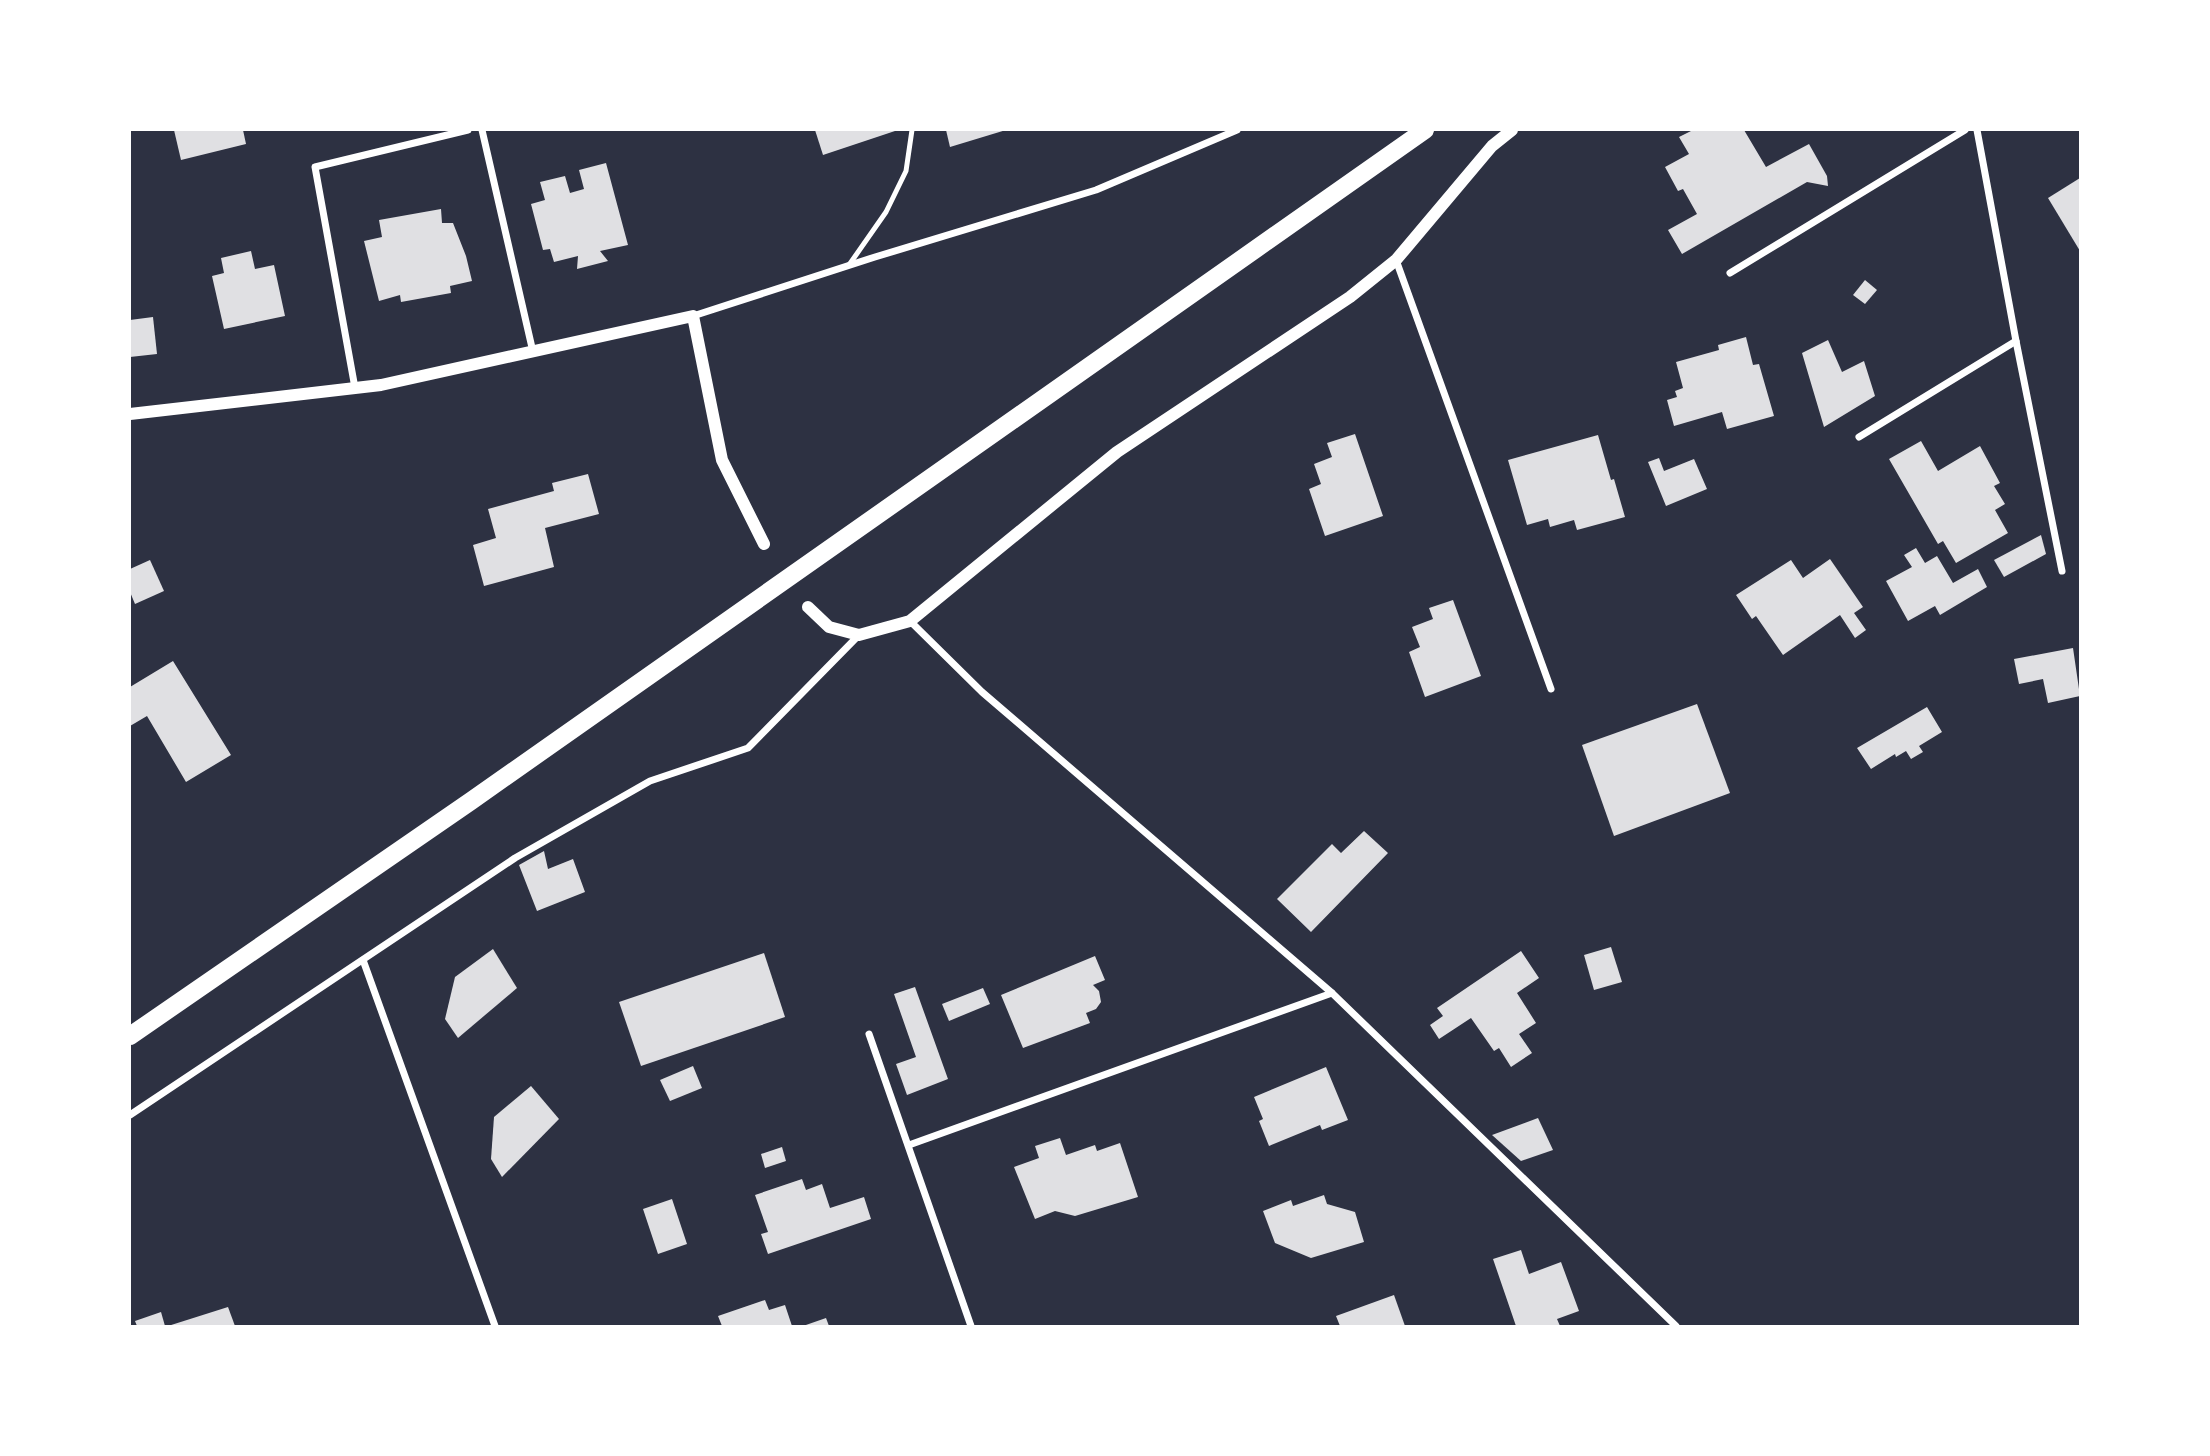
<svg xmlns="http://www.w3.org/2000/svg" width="2210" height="1456" viewBox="0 0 2210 1456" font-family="Arial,sans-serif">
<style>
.building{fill:#e0e0e3}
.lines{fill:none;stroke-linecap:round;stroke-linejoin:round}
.service{stroke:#fff;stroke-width:5}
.minor{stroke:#fff;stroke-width:7}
.tertiary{stroke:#fff;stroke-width:12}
.primary{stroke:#fff;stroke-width:18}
</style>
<rect width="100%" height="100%" fill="#2d3142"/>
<g class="building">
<polygon points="174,130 243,130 246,144 181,160"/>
<polygon points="815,130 898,130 823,155"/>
<polygon points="946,130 1006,130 950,147"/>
<polygon points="1693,130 1744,130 1766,167 1809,144 1827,176 1828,186 1807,182 1682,254 1668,230 1697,214 1683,189 1678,191 1665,167 1689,154 1679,137"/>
<polygon points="606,163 628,245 600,251 608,261 577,269 578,256 554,262 550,249 543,250 531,204 545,200 540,182 565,176 570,193 584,189 579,170"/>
<polygon points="2080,178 2080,251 2048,198"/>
<polygon points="441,209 442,223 453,223 466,256 472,281 450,286 451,293 401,302 400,295 379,301 364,241 382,237 379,220"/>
<polygon points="251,251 255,269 274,265 285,316 224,329 212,276 224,273 221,258"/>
<polygon points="1865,280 1877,290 1865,304 1853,295"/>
<polygon points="153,317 157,354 130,357 130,320"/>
<polygon points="1746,337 1753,365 1759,364 1774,416 1727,429 1722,412 1674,426 1667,400 1677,397 1675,391 1683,388 1676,362 1719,350 1718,345"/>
<polygon points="1828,340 1842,372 1864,361 1875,396 1824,427 1802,353"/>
<polygon points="1355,434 1383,516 1325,536 1309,489 1321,484 1314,464 1332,457 1327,443"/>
<polygon points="1598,435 1611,480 1614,479 1625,517 1577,530 1574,520 1550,527 1548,519 1527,525 1508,460"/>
<polygon points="1921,441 1938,471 1980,446 2000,483 1994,486 2005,504 1995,510 2008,533 1956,563 1943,541 1938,544 1889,459"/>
<polygon points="1659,458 1664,471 1694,459 1707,489 1666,506 1648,462"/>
<polygon points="588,474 599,514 545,528 554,567 484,586 473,545 496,538 488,509 554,491 552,483"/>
<polygon points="2041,535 2046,554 2004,577 1994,560"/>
<polygon points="1916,548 1925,563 1937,556 1953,583 1978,569 1987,587 1940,615 1935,606 1908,621 1886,581 1912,567 1904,555"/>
<polygon points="1830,559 1863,607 1854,613 1866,630 1855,638 1840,615 1783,655 1756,616 1752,619 1736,595 1791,560 1803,578"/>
<polygon points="150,560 164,591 135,604 130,592 130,569"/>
<polygon points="1453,600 1481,676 1425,697 1409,652 1420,647 1412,627 1433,619 1429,608"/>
<polygon points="2073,648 2080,696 2048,703 2043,679 2019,684 2014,659"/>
<polygon points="173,661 231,755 186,782 147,716 130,726 130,687"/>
<polygon points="1697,704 1730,793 1614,836 1582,745"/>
<polygon points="1927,707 1942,732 1919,746 1923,752 1911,759 1906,751 1896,757 1895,754 1871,769 1857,748"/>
<polygon points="1364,831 1388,853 1311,932 1277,899 1332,844 1341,853"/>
<polygon points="544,851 548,869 573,859 585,892 537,911 519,865"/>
<polygon points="1611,947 1622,982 1594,990 1584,955"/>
<polygon points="493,949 517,988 458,1038 445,1019 455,977"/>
<polygon points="1521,951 1539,978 1517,993 1536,1023 1519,1034 1532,1053 1511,1067 1499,1048 1494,1051 1471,1018 1439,1039 1430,1025 1443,1016 1437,1008"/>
<polygon points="764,953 785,1017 641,1066 619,1002"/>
<polygon points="1095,956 1105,980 1093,985 1099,991 1101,1002 1096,1009 1086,1013 1090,1023 1023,1048 1001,995"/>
<polygon points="915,987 948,1079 907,1095 896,1064 916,1057 894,994"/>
<polygon points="983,988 990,1004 949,1021 942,1004"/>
<polygon points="693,1066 702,1088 670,1101 660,1080"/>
<polygon points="1326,1067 1348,1120 1322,1130 1320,1125 1269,1146 1259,1121 1263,1119 1254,1097"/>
<polygon points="531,1086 559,1119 502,1177 491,1159 494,1117"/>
<polygon points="1538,1118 1553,1150 1521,1161 1492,1135"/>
<polygon points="1060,1138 1066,1155 1095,1145 1097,1151 1120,1143 1138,1197 1075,1216 1055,1211 1035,1219 1014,1167 1039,1158 1035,1146"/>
<polygon points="782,1147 786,1161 765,1168 761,1154"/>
<polygon points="802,1179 806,1190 822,1184 830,1208 864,1197 871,1219 768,1254 761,1234 768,1232 755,1195"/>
<polygon points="1324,1195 1327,1204 1355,1212 1364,1242 1311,1258 1275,1243 1263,1211 1291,1200 1293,1206"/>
<polygon points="672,1199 687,1244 658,1254 643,1209"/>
<polygon points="1521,1250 1529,1274 1561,1262 1579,1311 1557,1319 1560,1326 1516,1326 1493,1259"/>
<polygon points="1394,1295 1405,1326 1340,1326 1336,1316"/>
<polygon points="765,1300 769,1310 785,1305 792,1326 722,1326 718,1316"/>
<polygon points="228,1307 235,1326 168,1326"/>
<polygon points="161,1312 165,1326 137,1326 135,1321"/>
<polygon points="826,1318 829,1326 803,1326"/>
</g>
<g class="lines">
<polyline class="service" points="849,265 886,212 906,171 912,130"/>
<g class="minor">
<polyline points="482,130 533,352"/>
<polyline points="1977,130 2016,341 2062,571"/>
<polyline points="1396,260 1551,689"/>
<polyline points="1730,273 1965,130"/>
<polyline points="693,316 875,257 1096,190 1237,130"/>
<polyline points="355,388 315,167 468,130"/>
<polyline points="1859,437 2016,341"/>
<polyline points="910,621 982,692 1332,993 1676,1326"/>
<polyline points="363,960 495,1326"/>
<polyline points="869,1034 971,1326"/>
<polyline points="130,1115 515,858 650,781 748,748 859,635"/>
<polyline points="909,1145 1332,993"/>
</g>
<g class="tertiary">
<polyline points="130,414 381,385 693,316 722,460 764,544"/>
<polyline points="808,607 829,627 859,635 910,621 1117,452 1350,297 1396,260 1492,146 1512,130"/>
</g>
<polyline class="primary" points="130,1036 471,801 1425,130"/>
</g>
<rect width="2210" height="1456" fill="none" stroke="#ffffff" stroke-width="262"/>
</svg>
